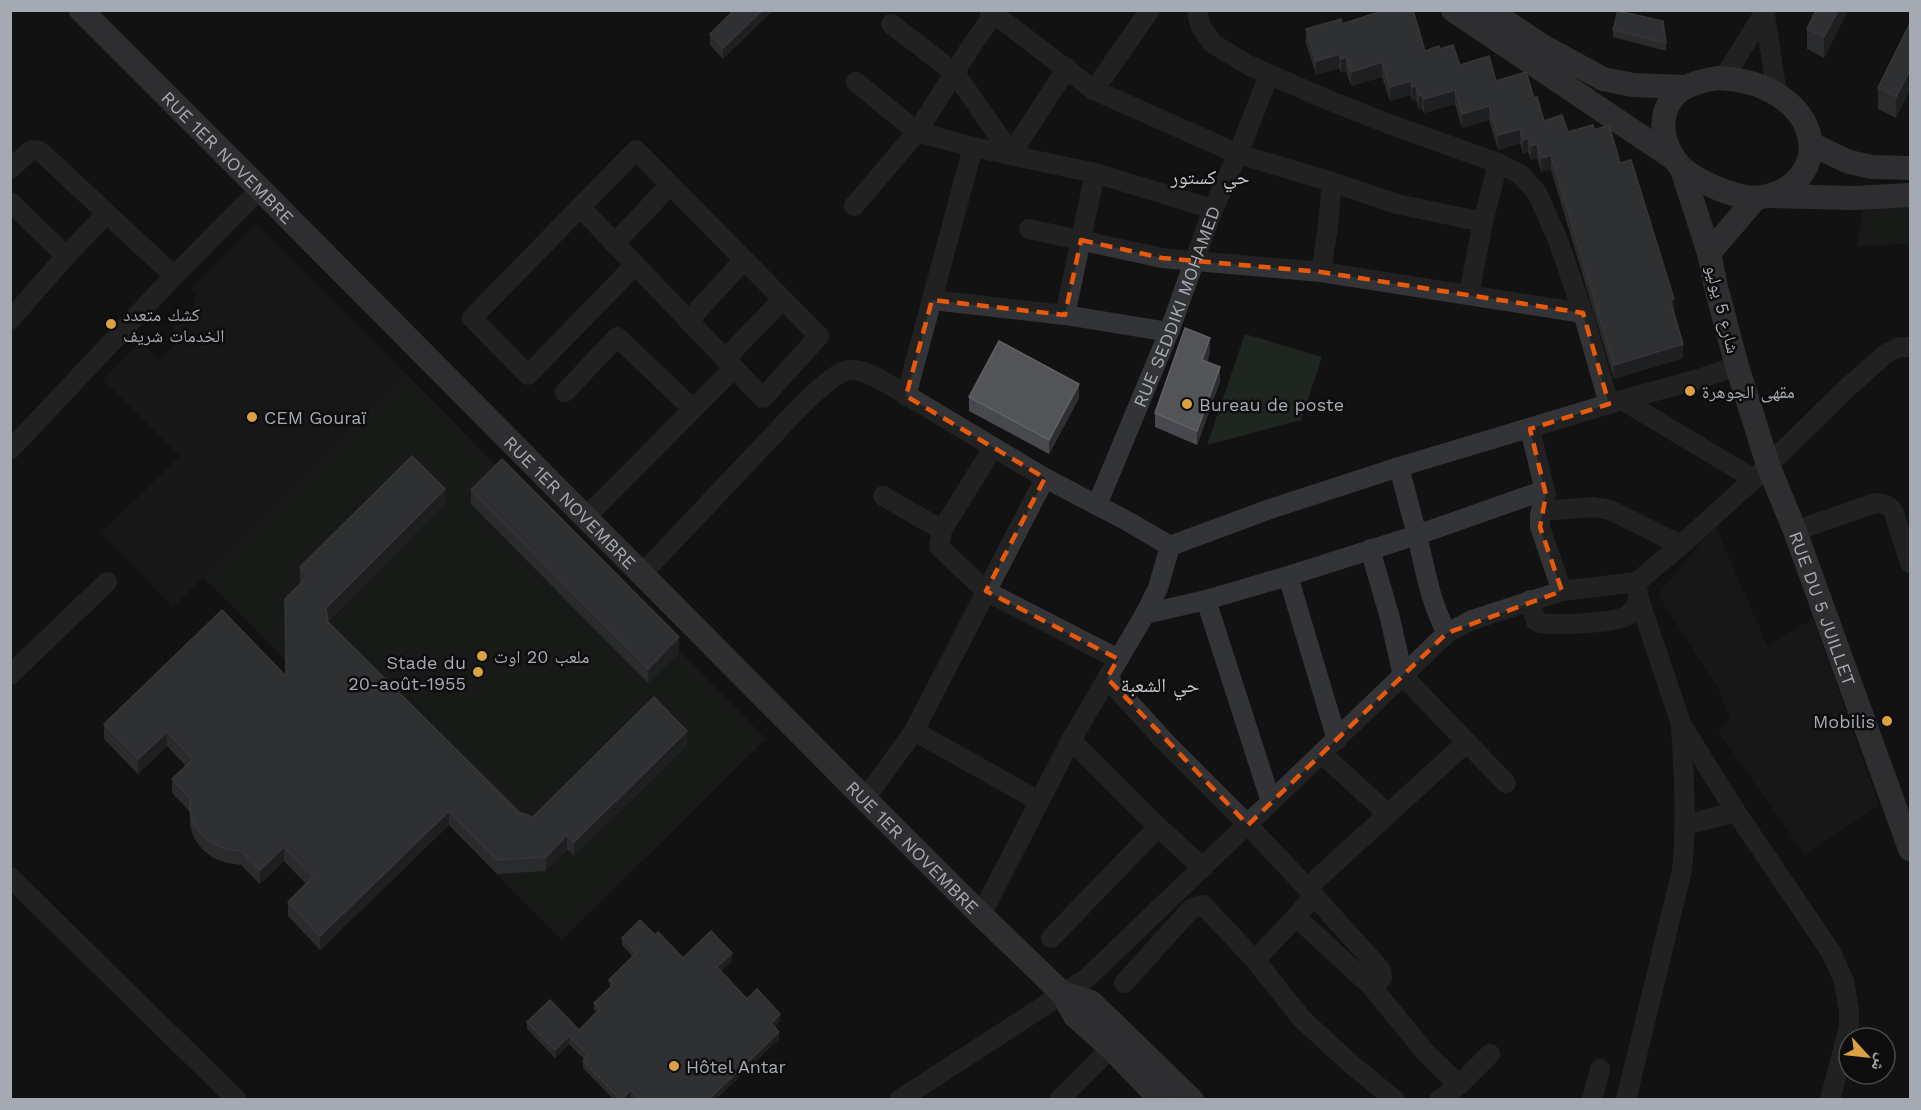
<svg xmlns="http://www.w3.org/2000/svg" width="1921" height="1110" viewBox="0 0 1921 1110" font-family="'Work Sans','Noto Naskh Arabic',sans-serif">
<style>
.built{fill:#1e1e20}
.green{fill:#1f251f}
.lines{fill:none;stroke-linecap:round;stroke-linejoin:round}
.minor{stroke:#333437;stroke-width:20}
.major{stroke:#505156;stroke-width:24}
.wall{fill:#48494e}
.shaded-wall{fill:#2e2f32}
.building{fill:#525458;stroke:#5f6166;stroke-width:1.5}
.marked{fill:none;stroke:#e8590c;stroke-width:4.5;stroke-dasharray:12 8;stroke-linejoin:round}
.poi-dot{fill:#dba142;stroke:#0d0d0e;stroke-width:2}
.labels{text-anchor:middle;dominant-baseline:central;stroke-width:5;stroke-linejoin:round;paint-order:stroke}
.street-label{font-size:18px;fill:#a5a9b2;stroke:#0d0d0e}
.poi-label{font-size:18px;fill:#a5a9b2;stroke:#0d0d0e;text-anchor:start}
.neighbourhood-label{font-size:20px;fill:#c5c8ce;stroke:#0d0d0e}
</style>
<rect width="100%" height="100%" fill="#121213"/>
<g class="built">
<polygon points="256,223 406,374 173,607 101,534 180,456 103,379 140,342 159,360 180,338 171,328 192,308 195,301 196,294 190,289"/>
<polygon points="1715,525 1767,645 1813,619 1879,805 1805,855 1718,731 1730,719 1718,688 1658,595"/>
</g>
<g class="green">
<polygon points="1910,195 1910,244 1857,246 1865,198"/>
<polygon points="1245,334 1322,357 1301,420 1207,445"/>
<polygon points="406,374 766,739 562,940 203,577"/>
</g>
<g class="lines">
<g class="minor">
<polyline points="989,10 1094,90 1238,154 1332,182 1397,204 1483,222 1498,163"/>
<polyline points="1197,10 1200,25 1212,43 1248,65 1328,100 1389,124 1498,163 1520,174 1537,193 1558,240 1583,313 1609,404"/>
<polyline points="1765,15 1777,94"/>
<polyline points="891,24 955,73 1011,154 1067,68"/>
<polyline points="1723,79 1766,10"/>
<polyline points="1094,90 1150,10"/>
<polyline points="973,147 917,132 972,45 997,10"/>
<polyline points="10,169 30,151 34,150 40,151 174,276"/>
<polyline points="10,202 66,256 10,320"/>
<polyline points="854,206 917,132 856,82"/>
<polyline points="580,207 734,368"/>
<polyline points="1029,229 1162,258 1321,272 1583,313"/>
<polyline points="614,244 670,185"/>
<polyline points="66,256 106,214"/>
<polyline points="1321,272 1328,226 1332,182"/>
<polyline points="1469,294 1483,222"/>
<polyline points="932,300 1065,315 1169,332"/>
<polyline points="1065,315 1095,173"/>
<polyline points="688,321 744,260"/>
<polyline points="725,359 783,299"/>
<polyline points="565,392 617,337 693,409"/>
<polyline points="906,396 973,147 1095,173 1213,209"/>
<polyline points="1622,400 1754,479"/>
<polyline points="1530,429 1546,495 1540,515 1540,527 1562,591"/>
<polyline points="993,448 942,530 939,547 986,591 1118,659"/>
<polyline points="10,450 174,276 260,189"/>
<path d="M 1399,467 C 1405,490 1411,512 1417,535 C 1425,569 1430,602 1447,633"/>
<polyline points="883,496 942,530"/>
<path id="s1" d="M 1097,505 L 1169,332 L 1213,209 L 1238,154 L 1269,75"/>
<polyline points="1541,511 1594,507 1610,510 1681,545"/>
<polyline points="585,518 734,368 763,398 819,336 636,150 472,318 528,375 634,266"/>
<path d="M 1795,531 L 1875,503 C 1884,503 1890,505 1894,513 L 1910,563"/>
<polyline points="1370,549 1390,618 1403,676 1506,783"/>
<path d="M 641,575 L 797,410 C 808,399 836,370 851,370 C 862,369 873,376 883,381 L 1045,478 L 1129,522 L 1170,546"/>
<polyline points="1288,576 1337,740"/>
<polyline points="1639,599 1681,724 1736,812 1831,952 1844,981 1849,1011 1849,1027 1830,1100"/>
<polyline points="1206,600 1271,802"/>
<path d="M 1530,600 L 1536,621 L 1540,623 C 1556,625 1615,624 1628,615 C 1636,609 1639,600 1638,591"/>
<polyline points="1145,614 1206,600 1288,576 1417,535 1545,490"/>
<polyline points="10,675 107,582"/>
<polyline points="1107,678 1167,744 1248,825 1307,888"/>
<polyline points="914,731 1039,801"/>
<polyline points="1071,740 1158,827 1203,868"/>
<polyline points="1322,754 1388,814"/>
<polyline points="865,799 914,731 1045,478"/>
<polyline points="1685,825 1736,812"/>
<polyline points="10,877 237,1100"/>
<polyline points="1314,895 1296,917 1372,987 1426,1053 1459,1085"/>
<polyline points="981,915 1071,740 1145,614 1158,588 1170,546 1267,510 1399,467 1622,400 1699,379 1737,366"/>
<polyline points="1296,917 1255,960 1302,1019 1351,1064 1395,1100"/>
<polyline points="1051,938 1158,827"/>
<polyline points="1124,983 1191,909 1198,906 1203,905 1255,960"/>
<polyline points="1372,987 1382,978 1381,970 1307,888 1467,742"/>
<polyline points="899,1100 1087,978 1447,633 1472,620 1562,591 1637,582 1681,545 1754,479 1847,388 1887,353 1900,347 1910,347"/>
<polyline points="1059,1100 1111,1048"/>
<polyline points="1439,1100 1459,1085 1490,1054"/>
<polyline points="1592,1100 1600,1069"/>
<path d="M 1626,1100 L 1682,870 C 1687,822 1684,775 1681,727"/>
</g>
<g class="major">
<path id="s2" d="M 81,10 L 260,189 L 865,799 L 981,915 L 1062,993 L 1075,1016 L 1111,1048 L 1161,1100"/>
<polyline points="1453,10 1673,158"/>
<polyline points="1489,10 1539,44 1603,79 1633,85 1685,87"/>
<path d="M 1717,78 C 1742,79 1765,84 1785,100 C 1827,132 1816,188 1762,197 C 1747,200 1728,193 1714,187 C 1703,182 1692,177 1683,169 C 1659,147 1654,104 1686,87 C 1696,82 1706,80 1717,78 Z"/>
<polyline points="1811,144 1849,162 1872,167 1910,168"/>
<path id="s3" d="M 1682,169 L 1709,253 L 1716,287 L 1737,366 L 1768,465 L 1795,531 L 1910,849"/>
<polyline points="1770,196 1855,198 1910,195"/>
<polyline points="1709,253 1756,198"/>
<polyline points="1062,993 1091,1002 1192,1100"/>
</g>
</g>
<g class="wall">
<polygon points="734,10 723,59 710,45 710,34"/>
<polygon points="1816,10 1848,10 1824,58 1807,49 1807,29"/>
<polygon points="1911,21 1911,88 1896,118 1878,109 1878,88"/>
<polygon points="1342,24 1425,51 1440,49 1460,65 1534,98 1544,121 1568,132 1594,130 1620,163 1674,311 1683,358 1614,379 1551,170 1541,172 1537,158 1531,160 1528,152 1523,154 1520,143 1498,150 1489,120 1462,128 1455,104 1424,113 1422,109 1419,110 1416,100 1412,101 1411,95 1390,101 1382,77 1351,86 1346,71 1341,73 1339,68 1316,75 1306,43 1306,29"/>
<polygon points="1613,30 1666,43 1666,51 1613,37"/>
<polygon points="1210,352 1207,362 1220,381 1197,445 1155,427 1155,413"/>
<polygon points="969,397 1079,398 1049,454 969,411"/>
<polygon points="471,490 679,652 648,683 471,504"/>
<polygon points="445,503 328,621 328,622 519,812 533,817 687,745 574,856 567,849 546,871 497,874 449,825 320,950 288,916 288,902 306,884 284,861 260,884 241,865 227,863 213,858 202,849 194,838 190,826 190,812 172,793 172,779 186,766 167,746 138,774 104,739 104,724 286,676 301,583 300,581 300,567"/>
<polygon points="655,935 683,958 732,961 721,971 747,999 780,1021 774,1027 779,1039 715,1100 633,1100 631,1097 628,1100 614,1100 583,1068 583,1061 584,1059 569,1044 555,1058 527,1029 527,1022 579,1030 597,1012 594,1010 594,1003 610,988 609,980 633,957 622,945 622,938"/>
</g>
<g class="shaded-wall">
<polygon points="763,10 774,10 723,59 723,48"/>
<polygon points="1838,10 1848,10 1824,58 1824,37"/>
<polygon points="1339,54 1339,68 1316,75 1316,61"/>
<polygon points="1346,57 1346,71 1341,73 1341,59"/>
<polygon points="1382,62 1382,77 1351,86 1351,72"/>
<polygon points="1911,68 1911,88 1896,118 1896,97"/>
<polygon points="1411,81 1411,95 1390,101 1390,87"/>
<polygon points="1416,86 1416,100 1412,101 1412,87"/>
<polygon points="1455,90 1455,104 1424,113 1424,99"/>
<polygon points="1422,95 1422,109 1419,110 1419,96"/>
<polygon points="1489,106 1489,120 1462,128 1462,114"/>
<polygon points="1520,129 1520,143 1498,150 1498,135"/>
<polygon points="1528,138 1528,152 1523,154 1523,140"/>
<polygon points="1537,144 1537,158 1531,160 1531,146"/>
<polygon points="1551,155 1551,170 1541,172 1541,158"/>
<polygon points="1674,299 1674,313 1670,300"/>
<polygon points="1210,338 1210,352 1202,374 1202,360"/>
<polygon points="1683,344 1683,358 1614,379 1614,365"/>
<polygon points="1220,367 1220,381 1197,445 1197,431"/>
<polygon points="1079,384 1079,398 1049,454 1049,440"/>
<polygon points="445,489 445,503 326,622 326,608"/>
<polygon points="679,637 679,652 648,683 648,669"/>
<polygon points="687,731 687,745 574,856 574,842"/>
<polygon points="167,732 167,746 138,774 138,759"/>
<polygon points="449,811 449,825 320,950 320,936"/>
<polygon points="567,835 567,849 546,871 546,857"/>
<polygon points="284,847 284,861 260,884 260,870"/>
<polygon points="732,953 732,961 717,975 717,967"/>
<polygon points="780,1014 780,1021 771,1031 771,1023"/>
<polygon points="779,1032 779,1039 715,1100 708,1100"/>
<polygon points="569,1036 569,1044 555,1058 555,1050"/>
<polygon points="631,1090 631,1097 628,1100 621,1100"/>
</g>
<g class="building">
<polygon points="734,10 763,10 723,48 710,34"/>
<polygon points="1385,10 1413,10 1425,51 1439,46 1440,49 1453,45 1460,65 1489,56 1496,81 1526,72 1534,98 1537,97 1544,121 1562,115 1568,132 1593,125 1594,130 1609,125 1620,163 1631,160 1674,299 1670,300 1683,344 1614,365 1551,155 1541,158 1537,144 1531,146 1528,138 1523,140 1520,129 1498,135 1489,106 1462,114 1455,90 1424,99 1422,95 1419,96 1416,86 1412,87 1411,81 1390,87 1382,62 1351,72 1346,57 1341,59 1339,54 1316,61 1306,29 1341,19 1342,24"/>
<polygon points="1816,10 1838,10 1824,37 1807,29"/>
<polygon points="1618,11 1663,21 1666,43 1613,30"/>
<polygon points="1911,21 1911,68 1896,97 1878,88"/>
<polygon points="1185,328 1210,338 1202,360 1220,367 1197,431 1155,413"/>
<polygon points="999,341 1079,384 1049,440 969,397"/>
<polygon points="412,456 445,489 326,608 328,622 519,812 533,817 654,697 687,731 574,842 567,835 546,857 497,860 449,811 320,936 288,902 313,877 284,847 260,870 241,851 227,849 213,844 202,835 194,824 190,812 190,798 172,779 193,759 167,732 138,759 104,724 222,610 286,676 285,599 308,576 300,567"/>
<polygon points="502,459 679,637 648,669 471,490"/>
<polygon points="640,920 655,935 658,932 683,958 711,931 732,953 717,967 747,999 757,989 780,1014 771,1023 779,1032 708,1100 640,1100 631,1090 621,1100 583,1061 588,1055 569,1036 555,1050 527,1022 550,1000 579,1030 600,1009 594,1003 614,984 609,980 636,953 622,938"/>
</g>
<path d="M0 0H1921V1110H0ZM 1081,240 L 1162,258 L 1321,272 L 1583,313 L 1609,404 L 1530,429 L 1546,495 L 1540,527 L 1562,591 L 1447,633 L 1248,825 L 1107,678 L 1118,659 L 986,591 L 1045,478 L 906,396 L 932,300 L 1065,315 Z" fill="#121213" fill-opacity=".55" fill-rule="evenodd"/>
<path class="marked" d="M 1081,240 L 1162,258 L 1321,272 L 1583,313 L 1609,404 L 1530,429 L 1546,495 L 1540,527 L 1562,591 L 1447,633 L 1248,825 L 1107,678 L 1118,659 L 986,591 L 1045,478 L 906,396 L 932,300 L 1065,315 Z"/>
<g class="poi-dot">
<circle cx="111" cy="324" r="6"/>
<circle cx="1690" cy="391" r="6"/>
<circle cx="1187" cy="404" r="6"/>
<circle cx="252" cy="417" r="6"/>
<circle cx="482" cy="656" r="6"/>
<circle cx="478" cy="672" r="6"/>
<circle cx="1887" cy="721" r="6"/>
<circle cx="674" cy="1066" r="6"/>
</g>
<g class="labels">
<g class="street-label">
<text stroke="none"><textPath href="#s2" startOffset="208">RUE 1ER NOVEMBRE</textPath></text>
<text stroke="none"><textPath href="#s1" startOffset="214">RUE SEDDIKI MOHAMED</textPath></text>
<text transform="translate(1723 309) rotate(76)">شارع 5 يوليو</text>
<text stroke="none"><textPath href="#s2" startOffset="694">RUE 1ER NOVEMBRE</textPath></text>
<text stroke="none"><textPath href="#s3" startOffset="462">RUE DU 5 JUILLET</textPath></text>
<text stroke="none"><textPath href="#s2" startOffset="1180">RUE 1ER NOVEMBRE</textPath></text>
</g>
<g class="poi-label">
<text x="123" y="314">كشك متعدد<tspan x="123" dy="21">الخدمات شريف</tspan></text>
<text x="1702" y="391">مقهى الجوهرة</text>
<text x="1199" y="404">Bureau de poste</text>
<text x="264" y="417">CEM Gouraï</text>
<text x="494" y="656">ملعب 20 اوت</text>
<text x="466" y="662" text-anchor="end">Stade du<tspan x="466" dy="21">20-août-1955</tspan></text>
<text x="1875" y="721" text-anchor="end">Mobilis</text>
<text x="686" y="1066">Hôtel Antar</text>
</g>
<g class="neighbourhood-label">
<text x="1210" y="177">حي كستور</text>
<text x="1160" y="685">حي الشعبة</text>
</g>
</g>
<rect width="1921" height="1110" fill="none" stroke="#a5a9b2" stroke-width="24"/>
<g transform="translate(1867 1056) rotate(117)"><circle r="28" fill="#0d0d0e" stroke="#4a4b50" stroke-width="1.5"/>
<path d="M0-4.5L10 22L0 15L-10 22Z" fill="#dba142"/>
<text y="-9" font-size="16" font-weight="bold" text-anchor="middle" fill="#a5a9b2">ش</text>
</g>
</svg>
